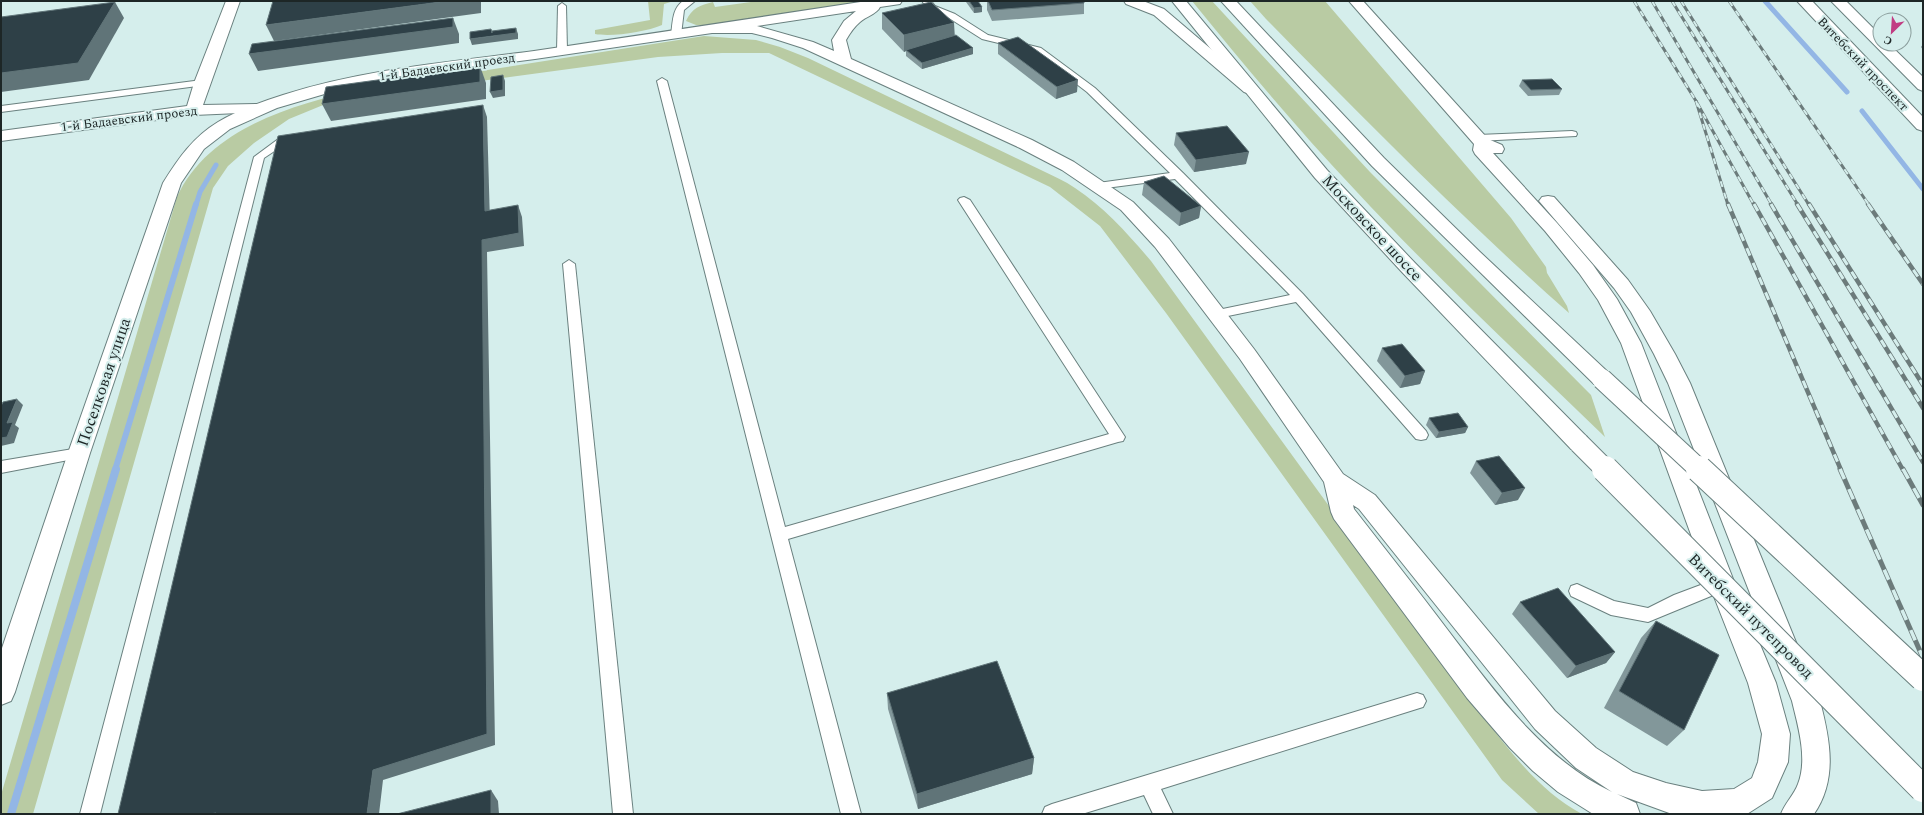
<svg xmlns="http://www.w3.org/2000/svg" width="1924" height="815" viewBox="0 0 1924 815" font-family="Spectral,serif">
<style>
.green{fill:#b9cba3}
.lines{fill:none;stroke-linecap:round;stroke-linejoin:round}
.stream-far2{stroke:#93b6e5;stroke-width:5}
.stream-far1{stroke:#93b6e5;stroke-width:6}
.stream{stroke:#93b6e5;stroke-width:8}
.lane-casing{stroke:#6a807f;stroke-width:2}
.street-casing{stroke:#6a807f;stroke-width:2}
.secondary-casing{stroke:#6a807f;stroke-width:2}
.highway-casing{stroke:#6a807f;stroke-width:2}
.lane{fill:#fff;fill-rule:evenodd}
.street{fill:#fff;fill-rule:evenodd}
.secondary{fill:#fff;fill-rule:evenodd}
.highway{fill:#fff;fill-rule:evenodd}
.rail-far2-casing{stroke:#6c7b7b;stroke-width:3}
.rail-far1-casing{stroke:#6c7b7b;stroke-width:4.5}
.rail-casing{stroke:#6c7b7b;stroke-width:5}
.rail-far2{stroke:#d5eeec;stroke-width:2;stroke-dasharray:6;stroke-linecap:butt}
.rail-far1{stroke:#d5eeec;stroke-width:3;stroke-dasharray:8;stroke-linecap:butt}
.rail{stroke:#d5eeec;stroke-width:3.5;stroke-dasharray:11;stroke-linecap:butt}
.highway-bridge-far1-casing{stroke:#6a807f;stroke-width:22;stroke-linecap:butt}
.highway-bridge-casing{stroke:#6a807f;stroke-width:28;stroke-linecap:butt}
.highway-bridge-far1{stroke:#fff;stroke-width:20}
.highway-bridge{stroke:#fff;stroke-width:26}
.wall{fill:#82979a}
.shaded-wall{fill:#607478}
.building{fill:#2e4047;stroke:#607478}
.labels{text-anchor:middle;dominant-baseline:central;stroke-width:4;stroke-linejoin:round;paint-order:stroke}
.far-street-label{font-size:13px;fill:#1d2626;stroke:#d5eeec}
.street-label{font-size:16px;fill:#1d2626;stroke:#d5eeec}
</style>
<rect width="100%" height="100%" fill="#d5eeec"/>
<g class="green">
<path d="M 648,1 L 674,1 L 664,4 L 662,25 C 646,32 612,37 595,34 L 595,30 L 650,20 Z"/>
<path d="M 758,1 L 867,1 L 711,26 L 696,25 L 686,21 C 692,8 700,5 713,2 L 715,7 Z"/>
<path d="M 1192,1 L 1212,1 L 1370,172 L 1591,395 L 1605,437 C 1521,356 1435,276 1356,191 C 1298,130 1245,66 1192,1 Z"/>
<path d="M 1250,1 L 1325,1 L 1511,218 L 1546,267 L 1547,273 L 1567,306 L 1569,313 C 1464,220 1365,120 1266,19 Z"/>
<path d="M 704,36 L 756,40 L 780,47 L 808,58 L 1043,171 C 1053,176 1065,181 1075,188 C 1105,208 1128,234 1151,261 L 1467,696 C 1501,738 1533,788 1582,814 L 1539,814 L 1502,780 L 1166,313 L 1100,226 L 1050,187 L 769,53 L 722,53 L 658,57 L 333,101 L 289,119 L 254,143 L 228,166 L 213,188 L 33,814 L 1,814 L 1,795 L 177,197 C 208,129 293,104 360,90 Z"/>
</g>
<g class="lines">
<g class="stream-far2">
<polyline points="1765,1 1847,92"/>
<polyline points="1862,111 1923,189"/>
<polyline points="196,205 200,192 216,165"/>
</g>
<polyline class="stream-far1" points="115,470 196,204"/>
<polyline class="stream" points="11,814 116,469"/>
<defs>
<g id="lane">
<path d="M 683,1 L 695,1 L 684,10 L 681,35 L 676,38 L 671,35 C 673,22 672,9 683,1 Z"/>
<polygon points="922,1 931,1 935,6 955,14 988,35 1041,48 1095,88 1183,173 1303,294 1426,431 1428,435 1426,439 1421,440 1416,439 1296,302 1218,318 1213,317 1212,314 1213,311 1290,295 1175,179 1098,189 1094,188 1092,186 1098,183 1170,173 1087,92 1035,52 982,39 949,18 929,10"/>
<polygon points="562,3 566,6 567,51 562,54 557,51 558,6"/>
<polygon points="662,78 667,81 785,527 1109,434 958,200 960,198 964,197 970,200 1125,437 1123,441 1118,442 788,539 861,814 841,814 657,81"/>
<polygon points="202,80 207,83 205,85 1,112 1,106"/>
<polygon points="1572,131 1576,132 1577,134 1576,136 1478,141 1473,138 1478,135"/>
<polygon points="293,135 297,136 298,138 297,140 288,142 264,158 100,814 80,814 254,157 281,137"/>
<polygon points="569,260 575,264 633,814 613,814 563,264"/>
<polygon points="79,448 84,449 86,453 84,457 1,473 1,461"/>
<polygon points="1722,577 1728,579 1730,584 1728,589 1648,622 1611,615 1571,596 1569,591 1571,586 1577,584 1614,601 1648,608 1674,595"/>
<polygon points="1417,693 1423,695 1426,701 1423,707 1161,789 1173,814 1153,814 1144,795 1082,814 1042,814 1045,807 1052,804"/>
</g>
<polygon id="street" points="226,1 240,1 203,105 258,104 264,106 266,109 264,112 194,115 1,141 1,131 187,106 194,83"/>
<g id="secondary">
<path d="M 867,1 L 902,1 L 900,4 L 880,7 C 877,14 865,17 860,22 C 854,27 850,33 846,40 L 851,59 L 1032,140 L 1074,162 L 1133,202 L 1169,239 L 1254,349 L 1343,474 L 1375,495 L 1555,711 L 1596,748 L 1633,772 L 1666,783 L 1702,791 L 1734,789 L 1752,778 L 1758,762 L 1762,734 L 1748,683 L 1709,584 L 1621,343 L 1598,300 L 1579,273 L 1545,231 L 1475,154 L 1473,150 L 1474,144 L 1349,1 L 1363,1 L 1488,139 L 1502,145 L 1504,149 L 1502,153 L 1493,153 L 1557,223 L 1593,265 L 1617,299 L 1641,343 L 1735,584 L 1776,683 L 1790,734 L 1788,762 L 1772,798 L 1747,814 L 1672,814 L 1617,794 L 1636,803 L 1640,814 L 1593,814 L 1558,792 L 1533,771 L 1510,748 L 1467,698 L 1334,519 L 1331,512 L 1324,482 L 1240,359 L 1155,247 L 1121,210 L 1062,170 L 1020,148 L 803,48 L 772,38 L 752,33 L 712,33 L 535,59 L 421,74 L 345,88 L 277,108 L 230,129 L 204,149 L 181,183 L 90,453 L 15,692 L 11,701 L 1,705 L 1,651 L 68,453 L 163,183 C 178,159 193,137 218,122 C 238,110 261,102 283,95 C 364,69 450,62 534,51 C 645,35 756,18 867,1 ZM 856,11 L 844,21 L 832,40 L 834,51 L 813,42 L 757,26 ZM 1353,505 L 1359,509 L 1535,729 L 1576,768 L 1612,792 C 1542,759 1493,689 1447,629 C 1417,589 1385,549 1354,509 Z"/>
<polygon points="1124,1 1143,1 1164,9 1258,89 1256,92 1250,94 1244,92 1154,15 1126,4"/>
<polygon points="1797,1 1812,1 1923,117 1923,131 1917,129"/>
<polygon points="1831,1 1846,1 1880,35 1880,44 1889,44 1923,77 1923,91 1918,89"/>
<path d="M 1548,196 L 1554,197 L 1628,280 L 1650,311 L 1675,354 L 1690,383 L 1820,701 C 1830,740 1838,779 1814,814 L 1781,814 C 1785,803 1794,795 1798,784 C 1808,759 1798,726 1792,701 L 1668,383 L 1654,354 L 1631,312 L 1614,288 L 1539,201 L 1542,197 Z"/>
</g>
<g id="highway">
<polygon points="1172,1 1186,1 1327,170 1415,263 1587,437 1590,443 1587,449 1579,451 1571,449 1401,271 1315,178"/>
<polygon points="1221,1 1236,1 1384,158 1480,252 1610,374 1613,379 1610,384 1602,387 1594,384 1372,166"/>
</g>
</defs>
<use href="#lane" class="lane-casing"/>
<use href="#street" class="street-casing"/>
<use href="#secondary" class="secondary-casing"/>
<use href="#highway" class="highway-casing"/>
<use href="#lane" class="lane"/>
<use href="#street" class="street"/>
<use href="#secondary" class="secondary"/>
<use href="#highway" class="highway"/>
<defs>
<g id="rail-far2">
<polyline points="1634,1 1696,101 1754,205"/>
<polyline points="1652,1 1772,205"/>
<polyline points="1672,1 1798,205"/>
<polyline points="1681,1 1809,205"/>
<polyline points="1729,1 1869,205"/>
<polyline points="1696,101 1728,205"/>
</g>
<g id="rail-far1">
<polyline points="1728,204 1841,470"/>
<polyline points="1754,204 1903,470"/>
<polyline points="1771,204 1923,462"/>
<polyline points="1797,204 1923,408"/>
<polyline points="1809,204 1923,385"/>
<polyline points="1868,204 1923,284"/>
</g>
<g id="rail">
<polyline points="1840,469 1923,658"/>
<polyline points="1903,469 1923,505"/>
</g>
</defs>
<use href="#rail-far2" class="rail-far2-casing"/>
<use href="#rail-far1" class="rail-far1-casing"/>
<use href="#rail" class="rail-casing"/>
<use href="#rail-far2" class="rail-far2"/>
<use href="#rail-far1" class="rail-far1"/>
<use href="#rail" class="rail"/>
<defs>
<g id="highway-bridge-far1">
<polyline points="1602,379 1700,470"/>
<polyline points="1579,443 1606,470"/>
</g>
<g id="highway-bridge">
<polyline points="1605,469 1923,789"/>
<polyline points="1699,469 1923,678"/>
</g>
</defs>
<use href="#highway-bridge-far1" class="highway-bridge-far1-casing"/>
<use href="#highway-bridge" class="highway-bridge-casing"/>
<use href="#highway-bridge-far1" class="highway-bridge-far1"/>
<use href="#highway-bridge" class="highway-bridge"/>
</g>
<g class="wall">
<polygon points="966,1 978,1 982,12 974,13 966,2"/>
<polygon points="987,1 1084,1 1084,14 992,21 987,10"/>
<polygon points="882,13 955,36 973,48 973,54 922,69 906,56 906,51 904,52 882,29"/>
<polygon points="998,43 1077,92 1056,99 998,54"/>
<polygon points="1923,44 1923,50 1921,47"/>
<polygon points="1522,80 1562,89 1559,95 1528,96 1519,86"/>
<polygon points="1176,133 1246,164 1194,172 1174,145"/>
<polygon points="1144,182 1201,206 1199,218 1179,226 1142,195"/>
<polygon points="1382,348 1425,371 1420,384 1400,388 1377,361"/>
<polygon points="1429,418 1468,427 1465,433 1436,438 1426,425"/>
<polygon points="1476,461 1518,500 1495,505 1470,473"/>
<polygon points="1520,602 1615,652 1606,663 1567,678 1512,614"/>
<polygon points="1656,621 1684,730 1667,746 1604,708 1641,638"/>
<polygon points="887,693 1034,758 1032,774 918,809 888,709"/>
</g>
<g class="shaded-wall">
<polygon points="448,1 481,1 481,13 274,41 266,25"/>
<polygon points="115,2 124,18 89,80 1,92 1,73"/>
<polygon points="982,7 982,12 974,13 974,8"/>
<polygon points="453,18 459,34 459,43 258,71 249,54"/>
<polygon points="954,23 955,39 906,50 906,51 904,52 904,35"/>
<polygon points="516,28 518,34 518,39 472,45 470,39 494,36"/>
<polygon points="973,48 973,54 922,69 922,63"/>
<polygon points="480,66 486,83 486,99 331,121 322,104"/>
<polygon points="503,75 505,81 505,96 493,98 490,92"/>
<polygon points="1078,80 1077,92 1056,99 1057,87"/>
<polygon points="483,105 487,117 490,223 485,211"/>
<polygon points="1249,152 1246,164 1194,172 1196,160"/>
<polygon points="518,205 522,217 524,246 487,252 495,745 383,780 379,814 367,814 373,770 482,240"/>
<polygon points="1201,206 1199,218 1179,226 1181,213"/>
<polygon points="1425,371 1420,384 1400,388 1405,376"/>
<polygon points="17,399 23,405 15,425 19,428 14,443 1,446 1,438"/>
<polygon points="1468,427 1465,433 1436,438 1439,432"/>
<polygon points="1525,488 1518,500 1495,505 1502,493"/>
<polygon points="1615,652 1606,663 1567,678 1576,666"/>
<polygon points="1034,758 1032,774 918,809 917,794"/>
<polygon points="491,790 498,801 499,814 491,814"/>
</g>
<g class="building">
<polygon points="273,1 448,1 266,25"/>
<polygon points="969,1 978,1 982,7 974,8"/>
<polygon points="988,1 1084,1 1084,3 992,10"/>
<polygon points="115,2 78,63 1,73 1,17"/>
<polygon points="931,2 954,23 904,35 882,13"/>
<polygon points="453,18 453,27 249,54 252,44"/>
<polygon points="516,28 516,33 470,39 470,32 491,29 492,33 492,31"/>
<polygon points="956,35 973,48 922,63 906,50"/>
<polygon points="1018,37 1078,80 1057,87 998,43"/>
<polygon points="480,66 480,82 322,104 326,87"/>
<polygon points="503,75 503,90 490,92 491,77"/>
<polygon points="1552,79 1562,89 1531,90 1522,80"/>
<polygon points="483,105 485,211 518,205 519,233 482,240 487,734 373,770 367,814 216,814 216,813 210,814 118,814 278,136"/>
<polygon points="1227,126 1249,152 1196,160 1176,133"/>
<polygon points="1164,176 1201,206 1181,213 1144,182"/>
<polygon points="1402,344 1425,371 1405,376 1382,348"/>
<polygon points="17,399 7,423 13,422 7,437 1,438 1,406 3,402"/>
<polygon points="1458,413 1468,427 1439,432 1429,418"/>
<polygon points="1499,456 1525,488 1502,493 1476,461"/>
<polygon points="1558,588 1615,652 1576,666 1520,602"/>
<polygon points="1656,621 1719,655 1684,730 1619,691"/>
<polygon points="997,661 1034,758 917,794 887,693"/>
<polygon points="491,790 491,814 397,814"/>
</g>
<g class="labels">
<g class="far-street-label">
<text transform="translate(1863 64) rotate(46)">Витебский проспект</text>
<text transform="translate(447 67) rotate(-8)">1-й Бадаевский проезд</text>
<text transform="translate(129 119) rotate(-7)">1-й Бадаевский проезд</text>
</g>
<g class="street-label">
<text transform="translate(1372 228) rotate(47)">Московское шоссе</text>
<text transform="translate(104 382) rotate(-71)">Поселковая улица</text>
<text transform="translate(1751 616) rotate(45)">Витебский путепровод</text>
</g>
</g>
<rect width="1924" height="815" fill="none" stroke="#1d2626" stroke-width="4"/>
<g transform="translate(1892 32) rotate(205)"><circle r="19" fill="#d5eeec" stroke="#8b9e9d"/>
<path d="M0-3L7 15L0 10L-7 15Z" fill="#c13d83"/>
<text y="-6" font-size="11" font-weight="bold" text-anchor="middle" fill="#1d2626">С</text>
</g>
</svg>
